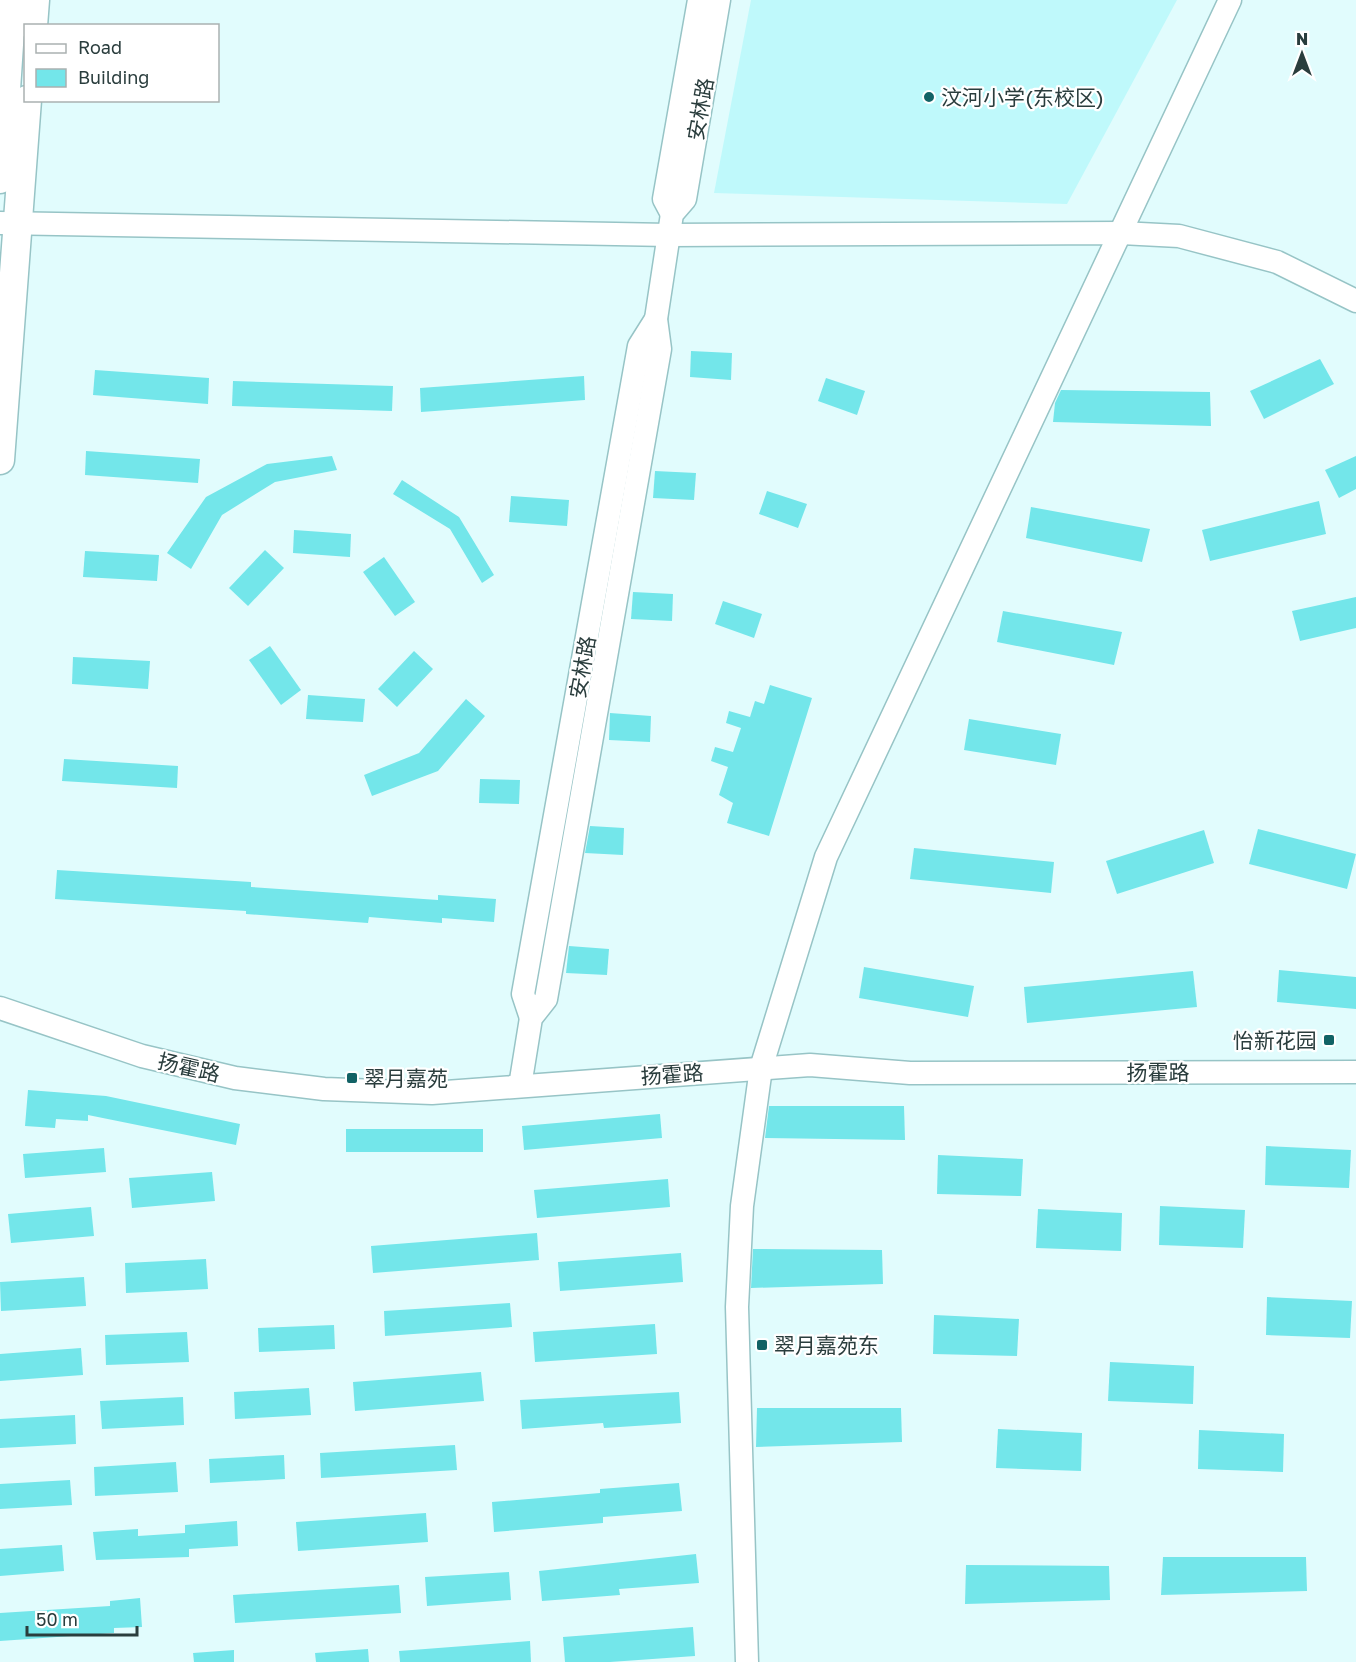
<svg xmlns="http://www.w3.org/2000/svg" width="1356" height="1662" viewBox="0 0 1356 1662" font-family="'Golos Text','Noto Sans SC',sans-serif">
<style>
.built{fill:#bff9fb}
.building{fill:#73e6ea}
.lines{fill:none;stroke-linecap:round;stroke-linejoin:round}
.minor-casing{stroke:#97c4c6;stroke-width:25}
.major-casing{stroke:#97c4c6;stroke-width:31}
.minor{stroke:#fff;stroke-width:22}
.major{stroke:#fff;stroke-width:28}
.poi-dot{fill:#126265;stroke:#fff;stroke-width:2}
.labels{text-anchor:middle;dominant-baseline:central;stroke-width:4.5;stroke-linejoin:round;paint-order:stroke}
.poi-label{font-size:21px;fill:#2a3d3d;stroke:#fff;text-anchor:start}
.street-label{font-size:21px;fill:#2a3d3d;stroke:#fff}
</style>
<rect width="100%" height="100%" fill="#e1fcfd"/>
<polygon class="built" points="751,0 1177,0 1067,204 714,193"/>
<g class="building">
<polygon points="691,351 732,353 731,380 690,377"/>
<polygon points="1320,359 1334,384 1264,419 1250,391"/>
<polygon points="95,370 209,378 208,404 93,395"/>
<polygon points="584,376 585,400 421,412 420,388"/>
<polygon points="826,378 865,391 857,415 818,401"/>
<polygon points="233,381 393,386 392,411 232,406"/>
<polygon points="1061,390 1210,392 1211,426 1053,422 1055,403"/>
<polygon points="86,451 200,459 198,483 85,475"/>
<polygon points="332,456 337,470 275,482 222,515 191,569 167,553 206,497 267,464"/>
<polygon points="1356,456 1356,489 1339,498 1325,470"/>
<polygon points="655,471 696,473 694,500 653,498"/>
<polygon points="402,480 459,517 494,575 482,583 450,529 393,494"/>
<polygon points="767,491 807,504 798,528 759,514"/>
<polygon points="511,496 569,500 567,526 509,522"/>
<polygon points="1319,501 1326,534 1210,561 1202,530"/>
<polygon points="1031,507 1150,529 1142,562 1026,538"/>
<polygon points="294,530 351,534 350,557 293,553"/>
<polygon points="265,550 284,568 248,606 229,588"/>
<polygon points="85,551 159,555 157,581 83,577"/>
<polygon points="384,557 415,602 395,616 363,572"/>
<polygon points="633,592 673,594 672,621 631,619"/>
<polygon points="1356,597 1356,628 1300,641 1292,611"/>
<polygon points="723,601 762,614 754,638 715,624"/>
<polygon points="1003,611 1122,632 1114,665 997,642"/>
<polygon points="270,646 301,690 281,705 249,660"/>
<polygon points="414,651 433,669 397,707 378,689"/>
<polygon points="73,657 150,661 148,689 72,684"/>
<polygon points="770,685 812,698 769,836 727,823 733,803 719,795 728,767 711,761 715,747 733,752 741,728 726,723 729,711 750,717 755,701 764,704"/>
<polygon points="308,695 365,699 363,722 306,719"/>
<polygon points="466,699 485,716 438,771 372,796 364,775 419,753"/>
<polygon points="610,713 651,716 650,742 609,740"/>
<polygon points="969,719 1061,734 1056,765 964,750"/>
<polygon points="64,759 178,766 177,788 62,781"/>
<polygon points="480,779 520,780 519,804 479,803"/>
<polygon points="590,826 624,828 623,855 585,853"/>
<polygon points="1258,829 1356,854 1347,889 1249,864"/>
<polygon points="1204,830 1214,863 1117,894 1106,861"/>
<polygon points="914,848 1054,862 1051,893 910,879"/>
<polygon points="57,870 251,882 251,887 438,900 438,895 496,899 494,922 442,918 442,923 369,917 368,923 246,914 246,911 55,899"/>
<polygon points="569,946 609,949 607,975 566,973"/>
<polygon points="864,967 974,986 968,1017 859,998"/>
<polygon points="1279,970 1356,977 1356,1009 1277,1002"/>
<polygon points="1193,971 1197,1007 1027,1023 1024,987"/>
<polygon points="28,1090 106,1096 240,1124 236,1145 88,1115 88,1121 56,1119 55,1128 25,1126"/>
<polygon points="769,1106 904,1106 905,1140 765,1138"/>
<polygon points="660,1114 662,1138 524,1150 522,1126"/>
<rect x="346" y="1129" width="137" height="23"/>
<polygon points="1266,1146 1351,1150 1349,1188 1265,1185"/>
<polygon points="104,1148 106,1172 25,1178 23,1154"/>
<polygon points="938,1155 1023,1159 1021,1196 937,1194"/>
<polygon points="212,1172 215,1201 132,1208 129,1178"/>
<polygon points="668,1179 670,1207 537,1218 534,1190"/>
<polygon points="1160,1206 1245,1210 1243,1248 1159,1245"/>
<polygon points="91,1207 94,1236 11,1243 8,1214"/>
<polygon points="1038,1209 1122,1213 1121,1251 1036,1248"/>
<polygon points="537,1233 539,1260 373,1273 371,1246"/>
<polygon points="753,1249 882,1250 883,1284 751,1288"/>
<polygon points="681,1253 683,1282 560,1291 558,1262"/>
<polygon points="206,1259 208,1289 126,1293 125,1263"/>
<polygon points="84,1277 86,1306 1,1311 0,1282"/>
<polygon points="1267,1297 1352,1301 1350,1338 1266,1335"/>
<polygon points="510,1303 512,1327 385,1336 384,1311"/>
<polygon points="934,1315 1019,1319 1017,1356 933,1354"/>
<polygon points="655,1324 657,1354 535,1362 533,1332"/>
<polygon points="334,1325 335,1349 259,1352 258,1328"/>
<polygon points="187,1332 189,1362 106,1365 105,1335"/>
<polygon points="81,1348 83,1375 0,1381 0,1354"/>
<polygon points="1110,1362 1194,1366 1193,1404 1108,1401"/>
<polygon points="481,1372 484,1401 355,1411 353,1382"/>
<polygon points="309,1388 311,1415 235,1419 234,1392"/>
<polygon points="679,1392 681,1423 604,1428 603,1423 522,1429 520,1400"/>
<polygon points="183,1397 184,1425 102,1429 100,1401"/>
<polygon points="757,1408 901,1408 902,1442 756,1447"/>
<polygon points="75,1415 76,1444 0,1448 0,1419"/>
<polygon points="998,1429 1082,1433 1081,1471 996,1468"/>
<polygon points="1199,1430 1284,1434 1283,1472 1198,1469"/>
<polygon points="455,1445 457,1470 321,1478 320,1453"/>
<polygon points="284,1455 285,1479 210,1483 209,1459"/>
<polygon points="176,1462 178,1492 95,1496 94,1467"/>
<polygon points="70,1480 72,1505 0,1509 0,1484"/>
<polygon points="679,1483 682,1511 603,1517 603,1523 494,1532 492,1502 600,1493 600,1489"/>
<polygon points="426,1513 428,1542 298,1551 296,1522"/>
<polygon points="237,1521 238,1546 189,1549 189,1557 96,1560 93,1532 138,1529 138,1536 185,1533 185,1525"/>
<polygon points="62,1545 64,1571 0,1576 0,1549"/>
<polygon points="696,1554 699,1583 619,1589 620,1595 542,1601 539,1571"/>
<polygon points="1163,1557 1306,1557 1307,1591 1161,1595"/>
<polygon points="966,1565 1109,1566 1110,1600 965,1604"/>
<polygon points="509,1572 511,1600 427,1606 425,1577"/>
<polygon points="399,1585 401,1613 235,1623 233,1595"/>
<polygon points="140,1598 142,1627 114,1628 114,1633 0,1641 0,1613 110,1606 110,1601"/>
<polygon points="693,1627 695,1656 610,1662 565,1662 563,1637"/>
<polygon points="530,1641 531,1662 400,1662 399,1651"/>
<polygon points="368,1649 369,1662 316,1662 315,1653"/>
<polygon points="234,1650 234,1662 194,1662 193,1653"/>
</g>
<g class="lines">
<defs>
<g id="minor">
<polyline points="672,214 664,199 699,0"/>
<polyline points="0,223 669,235 1121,233 1179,236 1277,262 1356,301"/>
<polyline points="0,1008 142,1056 235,1078 324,1089 432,1093 810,1065 910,1073 1356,1072"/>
<polyline points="531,1018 523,994 639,346 656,319"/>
<polyline points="520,1086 531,1018 546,999 660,349 656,319 672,214 685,199 719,0"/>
<polyline points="747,1662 737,1307 742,1206 761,1068 826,857 1230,0"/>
</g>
<g id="major">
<polyline points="33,26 35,0"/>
<polyline points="0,179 12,0"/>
<polyline points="0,460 27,100"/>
</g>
</defs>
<use href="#minor" class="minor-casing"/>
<use href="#major" class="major-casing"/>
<use href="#minor" class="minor"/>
<use href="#major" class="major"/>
</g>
<g class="poi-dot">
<circle cx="929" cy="97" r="6"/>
<rect x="1323" y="1034" width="12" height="12" rx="3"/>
<rect x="346" y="1072" width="12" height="12" rx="3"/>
<rect x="756" y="1339" width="12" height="12" rx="3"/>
</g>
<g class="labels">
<g class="poi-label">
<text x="941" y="97">汶河小学(东校区)</text>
<text x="1317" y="1040" text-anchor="end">怡新花园</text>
<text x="364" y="1078">翠月嘉苑</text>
<text x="774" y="1345">翠月嘉苑东</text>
</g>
<g class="street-label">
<text transform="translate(700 109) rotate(-80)">安林路</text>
<text transform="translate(582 667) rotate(-80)">安林路</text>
<text transform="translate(189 1067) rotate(13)">扬霍路</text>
<text x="1158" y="1072">扬霍路</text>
<text transform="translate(672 1074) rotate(-4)">扬霍路</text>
</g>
</g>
<rect x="24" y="24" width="195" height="78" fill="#ffffff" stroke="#aab1b1" stroke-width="1.5"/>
<rect x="36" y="44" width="30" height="9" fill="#ffffff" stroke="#aab1b1" stroke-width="1.5"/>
<text x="78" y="54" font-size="18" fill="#2a3d3d">Road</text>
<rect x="36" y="69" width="30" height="18" fill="#73e6ea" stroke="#aab1b1" stroke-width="1.5"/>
<text x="78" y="84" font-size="18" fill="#2a3d3d">Building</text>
<g transform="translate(1302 54)" stroke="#ffffff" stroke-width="4.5" paint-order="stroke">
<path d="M0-4.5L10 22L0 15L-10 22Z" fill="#2a3d3d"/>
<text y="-9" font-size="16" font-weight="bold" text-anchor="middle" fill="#2a3d3d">N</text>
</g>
<path d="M27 1626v9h110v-9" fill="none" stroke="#2a3d3d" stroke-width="3"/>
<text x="36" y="1626" font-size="18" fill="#2a3d3d" stroke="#ffffff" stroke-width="4.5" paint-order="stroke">50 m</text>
</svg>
